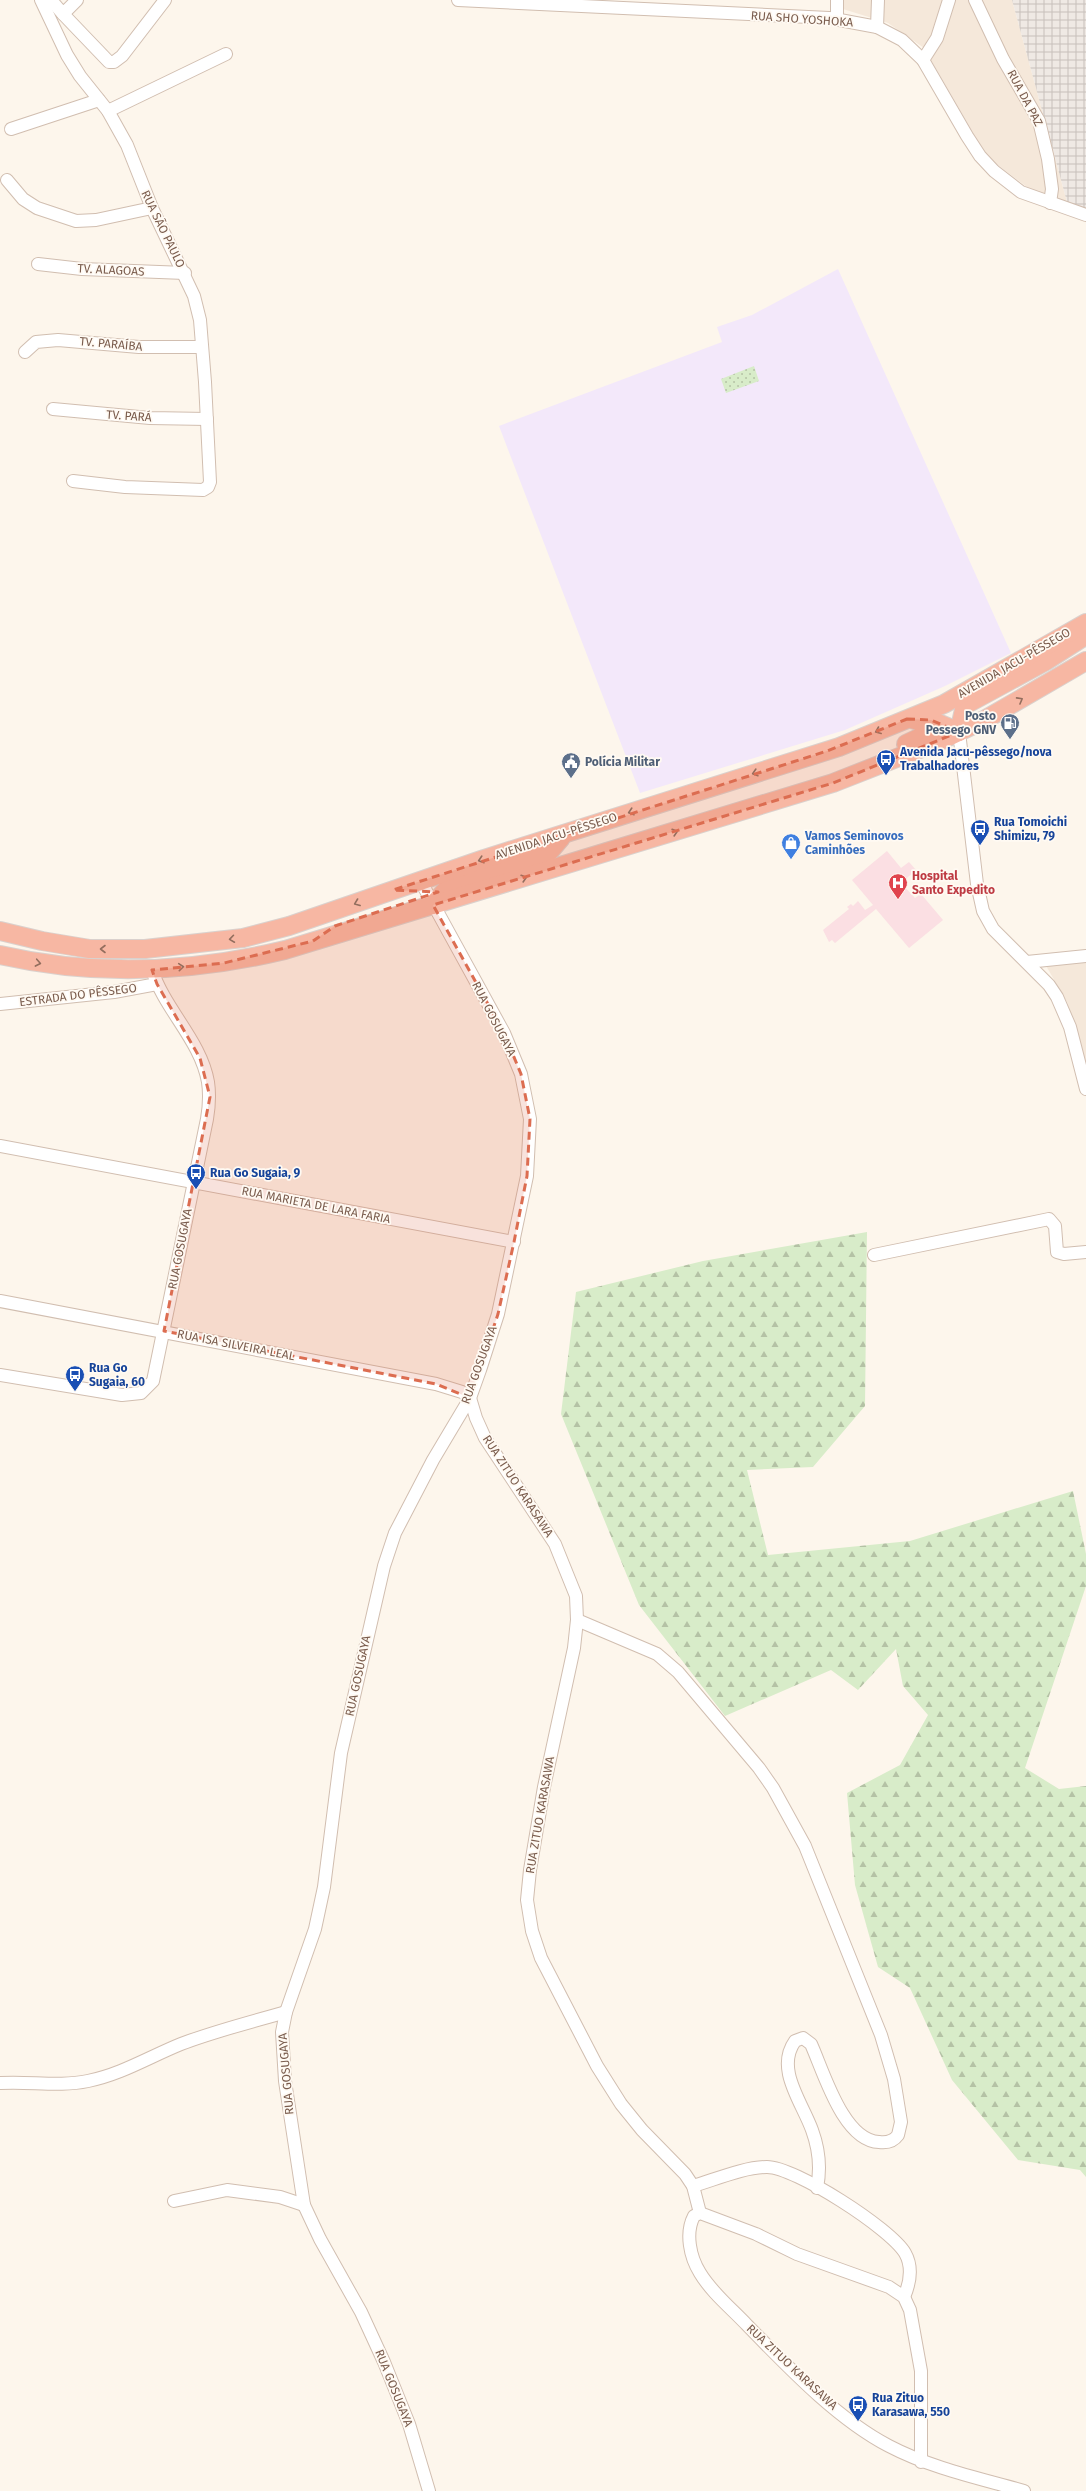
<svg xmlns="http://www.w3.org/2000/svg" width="1086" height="2491" viewBox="0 0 1086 2491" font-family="'Fira Sans',sans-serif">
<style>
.residential{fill:#f5e8da}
.industrial{fill:url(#industrial-grid)}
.education{fill:#f3e8fa}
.medical{fill:#fbdfe3}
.forest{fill:url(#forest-firs)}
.garden{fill:url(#garden-dots)}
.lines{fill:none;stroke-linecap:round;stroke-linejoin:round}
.minor-casing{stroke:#d1beb0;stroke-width:14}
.highway-casing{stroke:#dad1cd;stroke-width:20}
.minor{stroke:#fff;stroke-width:12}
.highway{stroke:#f7b7a3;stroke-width:18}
.oneway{stroke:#936e5e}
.marked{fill:#dc6d51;fill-opacity:0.2;stroke:#dc6d51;stroke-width:3;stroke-dasharray:8 5;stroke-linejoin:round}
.labels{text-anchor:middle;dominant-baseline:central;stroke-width:3.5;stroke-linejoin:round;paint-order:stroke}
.street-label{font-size:12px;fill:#7a5c4d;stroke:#fffaf3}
.service-label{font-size:12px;font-weight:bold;fill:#4e5e75;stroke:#fffaf3;text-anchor:end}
.transit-label{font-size:12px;font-weight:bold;fill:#164399;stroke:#fffaf3;text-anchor:start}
.shop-label{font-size:12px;font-weight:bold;fill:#366cbe;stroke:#fffaf3;text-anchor:start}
.health-label{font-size:12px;font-weight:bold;fill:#be3a42;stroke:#fffaf3;text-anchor:start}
</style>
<defs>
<pattern id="industrial-grid" width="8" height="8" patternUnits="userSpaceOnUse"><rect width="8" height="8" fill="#efe9e4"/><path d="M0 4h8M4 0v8" fill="none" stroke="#c7c0bb"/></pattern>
<pattern id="forest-firs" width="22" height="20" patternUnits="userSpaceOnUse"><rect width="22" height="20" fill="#d8ecc9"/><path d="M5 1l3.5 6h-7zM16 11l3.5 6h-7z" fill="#b4c2a5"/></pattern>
<pattern id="garden-dots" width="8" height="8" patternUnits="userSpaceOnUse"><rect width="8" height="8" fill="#d8ecc9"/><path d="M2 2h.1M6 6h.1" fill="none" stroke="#b4c2a5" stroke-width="1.8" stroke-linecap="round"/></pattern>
</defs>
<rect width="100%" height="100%" fill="#fdf6ec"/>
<g class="residential">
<polygon points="843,0 1012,0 1067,202 1031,190 987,157 924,48 888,23 843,9"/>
<polygon points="1086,960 1086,1075 1067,1002 1045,964"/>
</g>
<polygon class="industrial" points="1012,0 1086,0 1086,208 1067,202"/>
<polygon class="education" points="838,269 1011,653 945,686 845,730 640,793 499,426 722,342 717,327 752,315"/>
<polygon class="medical" points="887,851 901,868 909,862 916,870 901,883 915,898 921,894 943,920 909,948 876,909 835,943 832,940 829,942 823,930 849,909 847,907 851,904 853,906 858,901 865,910 873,905 852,880"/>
<polygon class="forest" points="867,1232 865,1406 813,1467 747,1470 768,1555 910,1541 1073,1491 1086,1554 1086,1586 1025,1768 1059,1789 1086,1786 1086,2177 1080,2170 1018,2160 952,2080 910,1988 878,1967 855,1885 847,1793 900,1765 928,1715 903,1686 896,1649 858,1690 831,1670 725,1716 639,1605 561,1414 576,1292 703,1261"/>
<polygon class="garden" points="754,366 759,381 726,393 721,379"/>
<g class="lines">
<defs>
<g id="minor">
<polyline points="41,0 67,55 80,76 108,111 127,145 152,208 194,296 200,320 205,382 210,482 208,487 203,490 125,487 73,481"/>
<polyline points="51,0 63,14 77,0"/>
<polyline points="458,0 829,18 877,27 902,40 923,60 967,136 980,156 994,171 1021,192 1086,215"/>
<polyline points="975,0 1003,59 1039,121 1048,159 1052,189 1050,203"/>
<polyline points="63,14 109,62 114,62 122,56 165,0"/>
<polyline points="837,19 837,0"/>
<polyline points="877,27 878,0"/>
<polyline points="923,60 937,38 949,0"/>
<polyline points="108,111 226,54"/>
<polyline points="11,129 99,100"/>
<polyline points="7,180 23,199 37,208 76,221 96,220 152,208"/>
<polyline points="38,264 82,269 185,273"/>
<polyline points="25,352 36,342 58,340 139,347 202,347"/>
<polyline points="53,409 150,418 207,419"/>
<polyline points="959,732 977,884 983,911 993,929 1049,985 1057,997 1070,1027 1086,1089"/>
<polyline points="420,880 504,1033 521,1074 530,1119 527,1176 498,1314 480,1370 470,1398 433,1460 395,1533 384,1566 341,1753 324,1887 315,1929 286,2012 282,2032 285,2081 304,2205 320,2239 361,2312 384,2362 409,2424 429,2491"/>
<polyline points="1027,962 1086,956"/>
<polyline points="0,1004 114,992 157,984"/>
<polyline points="0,1146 514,1242"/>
<polyline points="874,1255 1049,1219 1055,1226 1057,1252 1064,1254 1086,1252"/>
<polyline points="0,1301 436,1384 462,1392 470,1398 476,1418 485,1438 555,1544 576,1596 577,1620 574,1648 544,1787 530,1870 527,1900 532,1931 541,1958 597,2066 621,2104 642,2130 685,2174 693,2186 700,2213"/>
<path d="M 0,1375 L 122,1395 L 141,1393 L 153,1381 L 207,1119 C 209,1107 210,1095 208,1082 C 201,1041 165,1010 152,970"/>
<path d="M 577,1620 L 657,1654 L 678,1672 L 759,1768 L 773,1788 L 805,1846 L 881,2035 L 894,2079 L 901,2122 L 898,2135 C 893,2142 886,2143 879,2142 C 843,2141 823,2070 811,2044 L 803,2038 L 795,2041 C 775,2069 802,2102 812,2130 C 819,2149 821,2168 817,2188"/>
<path d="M 0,2083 C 30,2081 59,2087 88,2081 C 122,2074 149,2057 181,2044 C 215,2031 251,2022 286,2012"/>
<path d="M 693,2186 C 714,2180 744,2167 767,2167 C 795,2167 890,2228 905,2253 C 913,2267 910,2283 904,2297"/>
<polyline points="174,2201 227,2190 280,2197 304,2205"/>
<path d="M 921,2462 L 921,2371 L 910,2310 L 904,2297 L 889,2287 L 797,2254 L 756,2234 L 700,2213 L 694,2216 C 685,2233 690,2257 700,2273 C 712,2293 731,2308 747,2325 C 788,2367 837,2419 889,2446 C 931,2468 978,2478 1024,2491"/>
</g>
<g id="highway">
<polyline points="914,720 931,720 959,732"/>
<polyline points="959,732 965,705 1046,661 1085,636"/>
<polyline points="906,744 925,735 925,726 917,720"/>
<polyline points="433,905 450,885 550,851 561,838"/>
<polyline points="0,931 42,941 90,949 145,949 243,938 289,926 484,859 839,747 944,704 1086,623"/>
<path d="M 0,955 C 96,977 189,973 285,950 L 833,783 L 940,741 L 986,719 L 1086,661"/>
</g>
</defs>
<use href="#minor" class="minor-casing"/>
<use href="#highway" class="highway-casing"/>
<use href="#minor" class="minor"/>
<use href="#highway" class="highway"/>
</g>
<defs><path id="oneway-chevron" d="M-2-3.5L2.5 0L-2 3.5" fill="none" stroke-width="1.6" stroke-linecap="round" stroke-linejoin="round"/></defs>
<g class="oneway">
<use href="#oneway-chevron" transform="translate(1020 700) rotate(-29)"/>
<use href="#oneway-chevron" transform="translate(878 731) rotate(158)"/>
<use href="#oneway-chevron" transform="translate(755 773) rotate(163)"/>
<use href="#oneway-chevron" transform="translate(631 812) rotate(162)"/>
<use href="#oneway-chevron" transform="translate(675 832) rotate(-17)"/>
<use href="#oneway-chevron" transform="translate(481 860) rotate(162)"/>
<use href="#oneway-chevron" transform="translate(524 878) rotate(-17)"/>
<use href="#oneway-chevron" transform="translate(357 903) rotate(159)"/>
<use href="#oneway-chevron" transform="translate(232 939) rotate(172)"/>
<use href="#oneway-chevron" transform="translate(103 949) rotate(-180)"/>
<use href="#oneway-chevron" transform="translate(38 963) rotate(11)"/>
<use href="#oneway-chevron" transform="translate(181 967) rotate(-5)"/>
</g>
<path class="marked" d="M 907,719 L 931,720 L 959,732 L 833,783 L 433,905 L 504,1033 L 521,1074 L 530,1119 L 527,1176 L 514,1242 L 498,1314 L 470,1398 L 436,1384 L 164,1331 L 210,1097 L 200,1058 L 157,984 L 152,970 L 224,963 L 313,941 L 335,926 L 438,892 L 393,890 L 827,751 Z"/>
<defs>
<symbol id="fuel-pin" viewBox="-11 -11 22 30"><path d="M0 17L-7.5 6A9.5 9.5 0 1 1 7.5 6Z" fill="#5c6f8a" stroke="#fffaf3"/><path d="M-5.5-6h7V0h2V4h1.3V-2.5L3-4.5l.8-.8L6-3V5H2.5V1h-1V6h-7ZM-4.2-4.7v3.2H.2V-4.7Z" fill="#fff"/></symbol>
<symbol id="bus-pin" viewBox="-11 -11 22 30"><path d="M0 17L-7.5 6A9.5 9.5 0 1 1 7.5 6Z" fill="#1a4fb4" stroke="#fffaf3"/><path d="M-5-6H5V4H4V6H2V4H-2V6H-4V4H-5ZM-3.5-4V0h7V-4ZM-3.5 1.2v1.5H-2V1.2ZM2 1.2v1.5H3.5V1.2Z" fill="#fff"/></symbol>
<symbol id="civic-pin" viewBox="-11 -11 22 30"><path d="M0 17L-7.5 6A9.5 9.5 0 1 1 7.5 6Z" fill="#5c6f8a" stroke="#fffaf3"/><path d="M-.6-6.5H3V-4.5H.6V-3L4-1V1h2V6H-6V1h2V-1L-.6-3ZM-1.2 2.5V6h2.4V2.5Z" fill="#fff"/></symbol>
<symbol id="shop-pin" viewBox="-11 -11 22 30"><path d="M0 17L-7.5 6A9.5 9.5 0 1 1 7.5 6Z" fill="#3f7fe0" stroke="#fffaf3"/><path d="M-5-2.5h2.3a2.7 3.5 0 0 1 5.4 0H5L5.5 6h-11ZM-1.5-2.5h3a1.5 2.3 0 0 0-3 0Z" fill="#fff"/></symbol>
<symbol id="hospital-pin" viewBox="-11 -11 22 30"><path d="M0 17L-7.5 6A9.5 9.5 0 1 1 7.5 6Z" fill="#e0444e" stroke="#fffaf3"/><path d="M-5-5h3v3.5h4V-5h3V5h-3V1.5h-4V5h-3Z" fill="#fff"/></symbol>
</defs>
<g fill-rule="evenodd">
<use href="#fuel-pin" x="999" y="712" width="22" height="30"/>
<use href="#bus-pin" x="875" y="748" width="22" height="30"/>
<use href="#civic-pin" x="560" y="751" width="22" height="30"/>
<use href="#bus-pin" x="969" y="818" width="22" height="30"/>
<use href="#shop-pin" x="780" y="832" width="22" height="30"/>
<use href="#hospital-pin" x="887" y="872" width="22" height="30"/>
<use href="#bus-pin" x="185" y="1162" width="22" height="30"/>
<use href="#bus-pin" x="64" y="1364" width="22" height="30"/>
<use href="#bus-pin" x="847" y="2394" width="22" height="30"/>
</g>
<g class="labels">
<g class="street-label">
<text transform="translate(802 19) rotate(4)">RUA SHO YOSHOKA</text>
<text transform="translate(1025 98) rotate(62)">RUA DA PAZ</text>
<text transform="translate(163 229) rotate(64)">RUA SÃO PAULO</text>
<text transform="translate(111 270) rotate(3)">TV. ALAGOAS</text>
<text transform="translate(111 344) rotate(5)">TV. PARAÍBA</text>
<text transform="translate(129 416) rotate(4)">TV. PARÁ</text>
<text transform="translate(1014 663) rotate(-30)">AVENIDA JACU-PÊSSEGO</text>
<text transform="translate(556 836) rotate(-18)">AVENIDA JACU-PÊSSEGO</text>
<text transform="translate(78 995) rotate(-7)">ESTRADA DO PÊSSEGO</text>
<text transform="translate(494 1019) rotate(63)">RUA GOSUGAYA</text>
<text transform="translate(316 1205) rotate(11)">RUA MARIETA DE LARA FARIA</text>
<text transform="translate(180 1249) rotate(-79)">RUA GOSUGAYA</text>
<text transform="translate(236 1345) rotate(11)">RUA ISA SILVEIRA LEAL</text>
<text transform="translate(479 1365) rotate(-70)">RUA GOSUGAYA</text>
<text transform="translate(518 1486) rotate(57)">RUA ZITUO KARASAWA</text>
<text transform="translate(358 1676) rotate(-78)">RUA GOSUGAYA</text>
<text transform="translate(540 1815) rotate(-80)">RUA ZITUO KARASAWA</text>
<text transform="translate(286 2074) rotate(-95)">RUA GOSUGAYA</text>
<text transform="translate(792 2367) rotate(43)">RUA ZITUO KARASAWA</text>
<text transform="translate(394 2388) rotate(68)">RUA GOSUGAYA</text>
</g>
<g class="service-label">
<text x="996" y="716">Posto<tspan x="996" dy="14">Pessego GNV</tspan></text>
<text x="585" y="762" text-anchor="start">Polícia Militar</text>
</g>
<g class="transit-label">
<text x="900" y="752">Avenida Jacu-pêssego/nova<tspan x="900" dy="14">Trabalhadores</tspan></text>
<text x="994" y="822">Rua Tomoichi<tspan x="994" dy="14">Shimizu, 79</tspan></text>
<text x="210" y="1173">Rua Go Sugaia, 9</text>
<text x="89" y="1368">Rua Go<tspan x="89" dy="14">Sugaia, 60</tspan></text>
<text x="872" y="2398">Rua Zituo<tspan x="872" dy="14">Karasawa, 550</tspan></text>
</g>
<g class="shop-label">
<text x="805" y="836">Vamos Seminovos<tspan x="805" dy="14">Caminhões</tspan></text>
</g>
<g class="health-label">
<text x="912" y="876">Hospital<tspan x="912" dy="14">Santo Expedito</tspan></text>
</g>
</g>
</svg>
